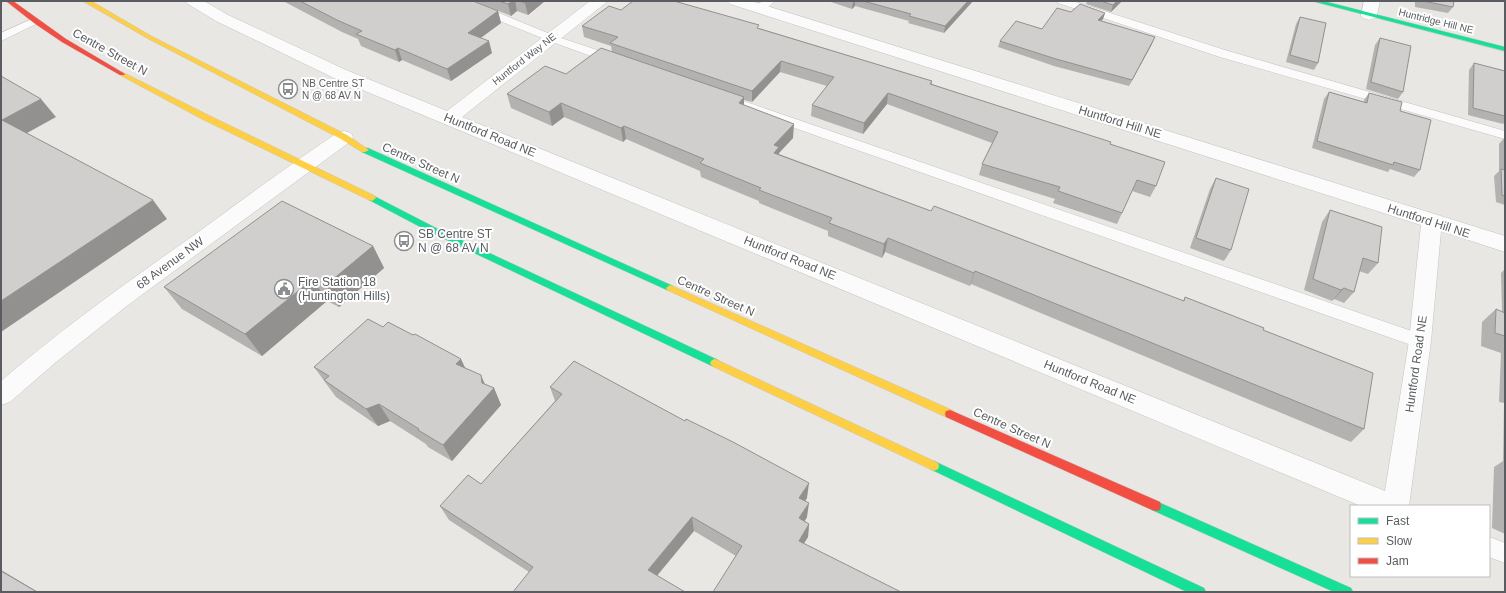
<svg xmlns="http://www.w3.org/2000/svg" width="1506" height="593" viewBox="0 0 1506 593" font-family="Helvetica,sans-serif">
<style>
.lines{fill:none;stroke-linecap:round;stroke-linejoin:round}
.lane-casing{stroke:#c4c4c3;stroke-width:1}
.street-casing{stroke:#c4c4c3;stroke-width:1}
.fast-casing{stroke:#c5c4c3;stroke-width:1}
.slow-casing{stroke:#c5c4c3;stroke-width:1}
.jam-casing{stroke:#c5c4c3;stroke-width:1}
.lane{fill:#fcfbfb;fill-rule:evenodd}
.street{fill:#fcfbfb;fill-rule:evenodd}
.fast{fill:#16e098;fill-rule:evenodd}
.slow{fill:#ffcf43;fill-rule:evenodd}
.jam{fill:#f24e42;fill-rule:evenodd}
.wall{fill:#b3b2b0}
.shaded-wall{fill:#929190}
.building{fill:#d0cfcd;stroke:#929190}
.labels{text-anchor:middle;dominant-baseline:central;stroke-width:4;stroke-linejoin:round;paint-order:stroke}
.far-street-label{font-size:10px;fill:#595d61;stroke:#fff}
.far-poi-label{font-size:10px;fill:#595d61;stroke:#fff;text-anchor:start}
.street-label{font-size:12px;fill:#595d61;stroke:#fff}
.poi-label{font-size:12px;fill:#595d61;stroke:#fff;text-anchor:start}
</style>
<rect width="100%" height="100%" fill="#e9e7e3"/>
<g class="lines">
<defs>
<g id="lane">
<polygon points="454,1 470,1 555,36 618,57 620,60 618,63 610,63 547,40 456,3"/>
<polygon points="762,1 775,1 764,11 756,11 754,9"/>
<polygon points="1056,1 1073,1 1228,51 1505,131 1505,139 1220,57 1058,3"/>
<polygon points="34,18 38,19 40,21 38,23 1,41 1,33"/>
<polygon points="723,94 1426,336 1428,341 1426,346 1420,348 1414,346 718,101 717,98 718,95"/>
<polygon points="1489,537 1505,543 1505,563 1489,557"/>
</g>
<g id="street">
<polygon points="185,1 204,1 228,15 346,70 447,111 590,1 608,1 462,117 1385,491 1409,341 1421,225 730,4 727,1 751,1 1505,236 1505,252 1441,231 1431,341 1409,506 1361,506 334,78 216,21 188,4"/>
<polygon points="1364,1 1380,1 1377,15 1375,18 1369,20 1363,18 1361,15"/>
<path d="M 344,131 L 351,133 L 353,137 L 351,141 L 128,305 L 56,362 L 10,402 L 1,405 L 1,381 C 63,328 130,280 197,233 C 243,199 290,165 337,133 Z"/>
</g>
<g id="fast">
<polygon points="1312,1 1323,1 1505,47 1505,51"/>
<polygon points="362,148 368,148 673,286 674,288 670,291 667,290 362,152"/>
<polygon points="372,195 436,228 718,360 720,363 718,366 715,367 712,366 430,232 369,200 368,198"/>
<polygon points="934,461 1204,588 1206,592 1187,592 930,469 929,466 930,463"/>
<polygon points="1156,501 1351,588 1353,592 1334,592 1152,510 1151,506 1152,502"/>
</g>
<g id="slow">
<polygon points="83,1 91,1 151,36 347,135 369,150 365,152 362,152 341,139 147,38"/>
<polygon points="122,72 208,115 375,196 376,198 372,201 369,200 202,119 120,75 120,73"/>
<polygon points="670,285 954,411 955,414 954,417 950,418 946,417 667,290 666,288"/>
<polygon points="715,359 938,463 939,466 938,469 934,471 930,469 712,366 710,363 712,360"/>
</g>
<g id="jam">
<polygon points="6,1 13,1 66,39 125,74 124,75 120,75 62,42 34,23"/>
<polygon points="950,410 1160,502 1161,506 1160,510 1156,511 1152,510 946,417 945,414 946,411"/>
</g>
</defs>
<use href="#lane" class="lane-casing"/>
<use href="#street" class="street-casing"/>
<use href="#fast" class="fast-casing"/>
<use href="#slow" class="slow-casing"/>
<use href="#jam" class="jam-casing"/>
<use href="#lane" class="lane"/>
<use href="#street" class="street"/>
<use href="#fast" class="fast"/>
<use href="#slow" class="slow"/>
<use href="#jam" class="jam"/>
</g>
<g class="wall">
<polygon points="283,1 473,1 498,11 501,23 481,38 492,53 451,81 402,60 399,62 361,46 358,39 342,32"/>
<polygon points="474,1 545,1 528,15 517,11 511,16"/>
<polygon points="828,1 973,1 944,33 908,23 909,21 855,6 852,9"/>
<polygon points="1087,1 1122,1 1111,12 1086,4"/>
<polygon points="1415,1 1454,1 1453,7 1448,13 1415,7"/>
<polygon points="621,10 759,28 932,81 932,84 1110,145 1156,186 1150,197 1132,191 1117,224 1053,203 1055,199 979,175 982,164 992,143 887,104 863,134 811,116 812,105 827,86 780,72 752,102 744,100 744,106 793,138 779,153 779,154 931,211 1183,301 1185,297 1263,330 1364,429 1351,442 971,284 970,286 885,252 882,258 828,236 828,231 759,203 759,201 701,177 700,171 626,139 623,142 564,117 552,126 511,108 507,94 566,74 612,52 611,46 584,37 582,26"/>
<polygon points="1071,12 1105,13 1103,19 1101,21 1152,44 1129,86 1054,66 998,47 1000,41 1042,29"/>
<polygon points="1300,17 1318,63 1314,70 1286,62 1296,24"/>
<polygon points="1380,38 1403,92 1398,99 1366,89 1375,45"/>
<polygon points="1474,63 1505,71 1505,122 1503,124 1468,115 1469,70"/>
<polygon points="1329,92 1364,102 1364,100 1369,93 1400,111 1420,170 1414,177 1390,169 1388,172 1312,148 1324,99"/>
<polygon points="1505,137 1505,205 1496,202 1494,176 1499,171 1499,144"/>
<polygon points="1216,178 1231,250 1224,261 1190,248 1210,189"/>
<polygon points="1330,210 1378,263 1368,274 1359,271 1354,292 1344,303 1334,299 1332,301 1304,290 1322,222"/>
<polygon points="373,246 384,268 339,307 327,301 262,356 182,309 164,287"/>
<polygon points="1505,269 1505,534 1492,528 1494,467 1503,461 1504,403 1499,402 1501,353 1481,346 1482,322 1496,309 1502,312 1501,273"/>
<polygon points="383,327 466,368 485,384 494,388 501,405 452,461 428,447 426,444 390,421 378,426 336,397 314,367"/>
<polygon points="550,387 807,498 805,501 807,517 805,521 809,524 808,537 804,543 736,556 694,531 529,572 449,520 440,506 481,484 555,401"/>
</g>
<g class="shaded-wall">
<polygon points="512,1 515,1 517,11 511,16 508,4"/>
<polygon points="527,1 545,1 528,15 525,3"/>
<polygon points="853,1 855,1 855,6 852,9 853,2"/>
<polygon points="968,1 973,1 944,33 945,26"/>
<polygon points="1117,1 1122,1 1111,12 1113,5"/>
<polygon points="498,11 501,23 472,44 468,33"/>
<polygon points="1105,13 1103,19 1095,27 1098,20"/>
<polygon points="1155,37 1152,44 1129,86 1132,80"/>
<polygon points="489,41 492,53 451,81 447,69"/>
<polygon points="398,48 402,60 399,62 395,50"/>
<polygon points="781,61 780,72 752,102 752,91"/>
<polygon points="888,93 887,104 863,134 864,123"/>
<polygon points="744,97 744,111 739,103"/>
<polygon points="41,99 56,117 18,138 2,120"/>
<polygon points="561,103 564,117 552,126 549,112"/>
<polygon points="794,124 793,138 779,153 779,161 774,167 774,145"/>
<polygon points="624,126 626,139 623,142 621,128"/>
<polygon points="153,200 167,219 1,332 1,301"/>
<polygon points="888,238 885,252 882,258 884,244"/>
<polygon points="373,246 384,268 339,307 326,285"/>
<polygon points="975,271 971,284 970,286 974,273"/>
<polygon points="313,279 327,301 262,356 245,334"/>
<polygon points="1344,288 1334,299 1332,301 1341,290"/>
<polygon points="461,359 469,376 456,364"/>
<polygon points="481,375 488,392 494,388 501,405 452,461 443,445 482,383"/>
<polygon points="379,404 390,421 378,426 366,409"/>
<polygon points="809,483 807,498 798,512 799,498"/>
<polygon points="809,503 807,517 798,531 799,518"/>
<polygon points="692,517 694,531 651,583 648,570"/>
<polygon points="809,524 808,537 797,554 799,541"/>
<polygon points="1,570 38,592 37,592 1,571"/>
</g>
<g class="building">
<polygon points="300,1 473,1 498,11 468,33 489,41 447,69 398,48 395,50 356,34 362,31 337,20"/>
<polygon points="499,1 512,1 508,4"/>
<polygon points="519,1 527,1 525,3"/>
<polygon points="633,1 674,1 759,25 757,28 932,81 930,84 1111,142 1110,144 1165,162 1156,186 1137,180 1122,213 1058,191 1060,187 982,164 998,132 888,93 864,123 812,105 834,77 781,61 752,91 610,43 618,37 582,26 609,6 621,10"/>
<polygon points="863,1 968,1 945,26 909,16 911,14"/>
<polygon points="1101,1 1117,1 1113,5"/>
<polygon points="1423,1 1454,1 1453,7"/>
<polygon points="1080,4 1105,13 1098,20 1155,37 1132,80 1056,59 1000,41 1016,21 1042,29 1057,8 1071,12"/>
<polygon points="1300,17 1326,23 1318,63 1290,55"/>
<polygon points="1380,38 1411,46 1403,92 1371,82"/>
<polygon points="601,48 744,97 739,103 794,124 774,145 779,147 774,153 931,211 934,206 1184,301 1185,297 1264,328 1263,330 1373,373 1364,429 975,271 974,273 888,238 884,244 829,223 832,218 759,190 761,188 700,163 704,159 624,126 621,128 561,103 549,112 507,94 545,66 566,74"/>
<polygon points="1474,63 1505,71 1505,116 1473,108"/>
<polygon points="1,76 41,99 2,120 153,200 1,301"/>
<polygon points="1329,92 1367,103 1369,93 1402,102 1400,111 1431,120 1420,170 1394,162 1393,165 1317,141"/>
<polygon points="1501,169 1505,170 1505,196 1502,195"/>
<polygon points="1216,178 1249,189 1231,250 1196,238"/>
<polygon points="282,201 373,246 326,285 313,279 245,334 164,287"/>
<polygon points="1330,210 1382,227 1378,263 1363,258 1354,292 1344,288 1341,290 1313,279"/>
<polygon points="1496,309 1505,313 1505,336 1495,333"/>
<polygon points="368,319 383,327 388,322 413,335 415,334 461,359 456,364 481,375 482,383 494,388 443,445 418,430 419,429 379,404 366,409 324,380 329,376 314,367"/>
<polygon points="574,361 685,421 686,419 733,442 809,483 799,498 809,503 799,518 809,524 799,541 901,592 713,592 742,546 692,517 648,570 685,592 513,592 533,567 440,506 468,475 481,484 562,394 550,387"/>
<polygon points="1,571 37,592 1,592"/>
</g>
<defs>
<symbol id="bus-ring" viewBox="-11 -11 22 22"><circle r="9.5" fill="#fff" stroke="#8b8d8e" stroke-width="1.5"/><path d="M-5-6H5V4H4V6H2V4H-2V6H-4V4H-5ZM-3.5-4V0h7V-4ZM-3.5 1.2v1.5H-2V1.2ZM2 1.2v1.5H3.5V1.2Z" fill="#8b8d8e"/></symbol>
<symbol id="civic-ring" viewBox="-11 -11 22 22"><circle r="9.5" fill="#fff" stroke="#8b8d8e" stroke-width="1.5"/><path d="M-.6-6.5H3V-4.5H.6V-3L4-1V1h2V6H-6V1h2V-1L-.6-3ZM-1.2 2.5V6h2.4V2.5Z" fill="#8b8d8e"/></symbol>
</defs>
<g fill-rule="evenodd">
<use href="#bus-ring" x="277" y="78" width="22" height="22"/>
<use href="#bus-ring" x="393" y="230" width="22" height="22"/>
<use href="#civic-ring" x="273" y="278" width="22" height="22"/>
</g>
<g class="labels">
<g class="far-street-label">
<text transform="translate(1436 21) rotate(14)">Huntridge Hill NE</text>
<text transform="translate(524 59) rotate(-38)">Huntford Way NE</text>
</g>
<g class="far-poi-label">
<text x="302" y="83">NB Centre ST<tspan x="302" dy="12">N @ 68 AV N</tspan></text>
</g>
<g class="street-label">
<text transform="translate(110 52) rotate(29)">Centre Street N</text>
<text transform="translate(1120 122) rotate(17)">Huntford Hill NE</text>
<text transform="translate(490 135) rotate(22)">Huntford Road NE</text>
<text transform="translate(421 163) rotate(24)">Centre Street N</text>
<text transform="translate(1429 221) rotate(18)">Huntford Hill NE</text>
<text transform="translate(790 258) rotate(22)">Huntford Road NE</text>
<text transform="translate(170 263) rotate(-36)">68 Avenue NW</text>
<text transform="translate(716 296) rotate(24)">Centre Street N</text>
<text transform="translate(1416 364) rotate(-82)">Huntford Road NE</text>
<text transform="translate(1090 382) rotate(22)">Huntford Road NE</text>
<text transform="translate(1012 428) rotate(24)">Centre Street N</text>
</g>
<g class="poi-label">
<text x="418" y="234">SB Centre ST<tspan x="418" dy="14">N @ 68 AV N</tspan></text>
<text x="298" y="282">Fire Station 18<tspan x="298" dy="14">(Huntington Hills)</tspan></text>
</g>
</g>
<rect width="1506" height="593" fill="none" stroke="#595d61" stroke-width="4"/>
<rect x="1350" y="505" width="140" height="72" fill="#ffffff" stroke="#bdbec0"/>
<rect x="1358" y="518" width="20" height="6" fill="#16e098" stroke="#bdbec0"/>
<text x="1386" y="525" font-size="12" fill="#595d61">Fast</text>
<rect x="1358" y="538" width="20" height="6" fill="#ffcf43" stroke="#bdbec0"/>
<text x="1386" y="545" font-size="12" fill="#595d61">Slow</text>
<rect x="1358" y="558" width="20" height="6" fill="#f24e42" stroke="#bdbec0"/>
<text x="1386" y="565" font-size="12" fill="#595d61">Jam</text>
</svg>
